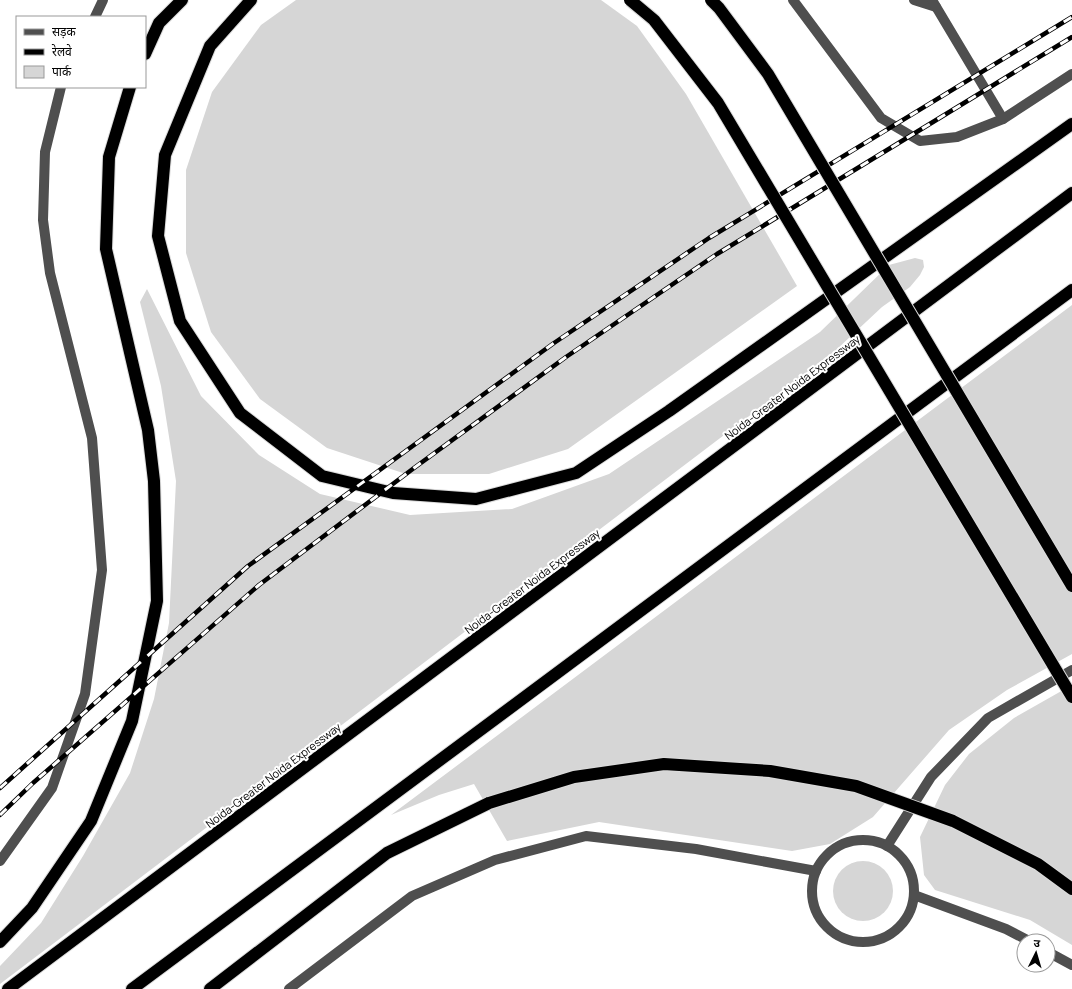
<svg xmlns="http://www.w3.org/2000/svg" width="1072" height="989" viewBox="0 0 1072 989" font-family="Manrope,'Noto Sans Devanagari',sans-serif">
<style>
.green{fill:#d6d6d6}
.lines{fill:none;stroke-linecap:round;stroke-linejoin:round}
.highway-casing{stroke:#dbdbdb;stroke-width:14}
.minor{stroke:#4f4f4f;stroke-width:10}
.highway{stroke:#000;stroke-width:12}
.rail-casing{stroke:#000;stroke-width:4.5}
.rail{stroke:#fff;stroke-width:3;stroke-dasharray:9;stroke-linecap:butt}
.highway-bridge-casing{stroke:#dbdbdb;stroke-width:14;stroke-linecap:butt}
.highway-bridge{stroke:#000;stroke-width:12}
.labels{text-anchor:middle;dominant-baseline:central;stroke-width:4;stroke-linejoin:round;paint-order:stroke}
.street-label{font-size:11px;fill:#000;stroke:#fff}
</style>
<rect width="100%" height="100%" fill="#fff"/>
<g class="green">
<polygon points="296,0 601,0 637,26 686,94 797,286 568,449 489,474 406,474 327,448 260,399 211,332 186,253 186,170 212,92 261,25"/>
<polygon points="915,258 923,260 924,267 920,275 910,287 882,307 835,351 0,984 0,966 41,923 83,856 130,773 154,699 169,623 176,481 161,386 140,302 147,289 201,396 259,455 320,494 410,515 512,509 609,474 820,332 889,265"/>
<polygon points="1072,305 1072,654 1007,690 949,730 873,817 830,844 792,851 599,822 507,841 474,784 439,795 391,815"/>
<polygon points="1072,685 1072,945 1030,920 935,890 924,875 920,837 945,785 969,754 1014,718"/>
<circle cx="863" cy="891" r="30"/>
</g>
<g class="lines">
<defs>
<g id="highway">
<polyline points="251,0 210,46 165,155 158,236 180,321 240,413 322,476 393,493 476,499 576,473 669,411 1072,124"/>
<polyline points="145,54 159,23 182,0"/>
<polyline points="0,942 32,908 91,821 132,721 157,601 154,481 148,430 106,249 109,157 130,87"/>
<polyline points="8,989 1072,193"/>
<polyline points="132,989 1072,290"/>
<polyline points="210,989 387,853 489,803"/>
</g>
</defs>
<use href="#highway" class="highway-casing"/>
<g class="minor">
<polyline points="793,0 881,118 920,141 957,137 1003,119 1072,74"/>
<polyline points="914,0 936,7"/>
<polyline points="932,0 1003,119"/>
<polyline points="95,17 103,0"/>
<circle cx="863" cy="891" r="51"/>
<polyline points="887,846 931,777 988,718 1072,670"/>
<polyline points="0,861 52,788 85,694 102,570 92,438 50,273 43,220 45,152 61,87"/>
<polyline points="914,895 1006,929 1029,941"/>
<polyline points="1048,952 1072,965"/>
<polyline points="289,989 412,896 495,860 586,836 696,849 816,871"/>
</g>
<use href="#highway" class="highway"/>
<defs>
<g id="rail">
<polyline points="0,788 248,566 554,343 709,238 1072,17"/>
<polyline points="0,815 33,783 259,585 414,468 566,357 717,254 1072,37"/>
</g>
</defs>
<use href="#rail" class="rail-casing"/>
<use href="#rail" class="rail"/>
<defs>
<g id="highway-bridge">
<polyline points="630,0 654,20 718,103 1072,697"/>
<polyline points="711,0 719,8 768,74 1072,586"/>
<polyline points="489,803 574,777 664,764 770,771 856,786 953,821 1038,864 1072,889"/>
</g>
</defs>
<use href="#highway-bridge" class="highway-bridge-casing"/>
<use href="#highway-bridge" class="highway-bridge"/>
</g>
<g class="labels">
<g class="street-label">
<text transform="translate(792 387) rotate(-37)">Noida-Greater Noida Expressway</text>
<text transform="translate(532 581) rotate(-37)">Noida-Greater Noida Expressway</text>
<text transform="translate(273 775) rotate(-37)">Noida-Greater Noida Expressway</text>
</g>
</g>
<rect x="16" y="16" width="130" height="72" fill="#ffffff" stroke="#999999"/>
<rect x="24" y="29" width="20" height="6" fill="#4f4f4f" stroke="#999999"/>
<text x="52" y="36" font-size="12" fill="#000000">सड़क</text>
<rect x="24" y="49" width="20" height="6" fill="#000000" stroke="#999999"/>
<text x="52" y="56" font-size="12" fill="#000000">रेलवे</text>
<rect x="24" y="66" width="20" height="12" fill="#d6d6d6" stroke="#999999"/>
<text x="52" y="76" font-size="12" fill="#000000">पार्क</text>
<g transform="translate(1036 953) rotate(5)"><circle r="19" fill="#ffffff" stroke="#999999"/>
<path d="M0-3L7 15L0 10L-7 15Z" fill="#000000"/>
<text y="-6" font-size="11" font-weight="bold" text-anchor="middle" fill="#000000">उ</text>
</g>
</svg>
